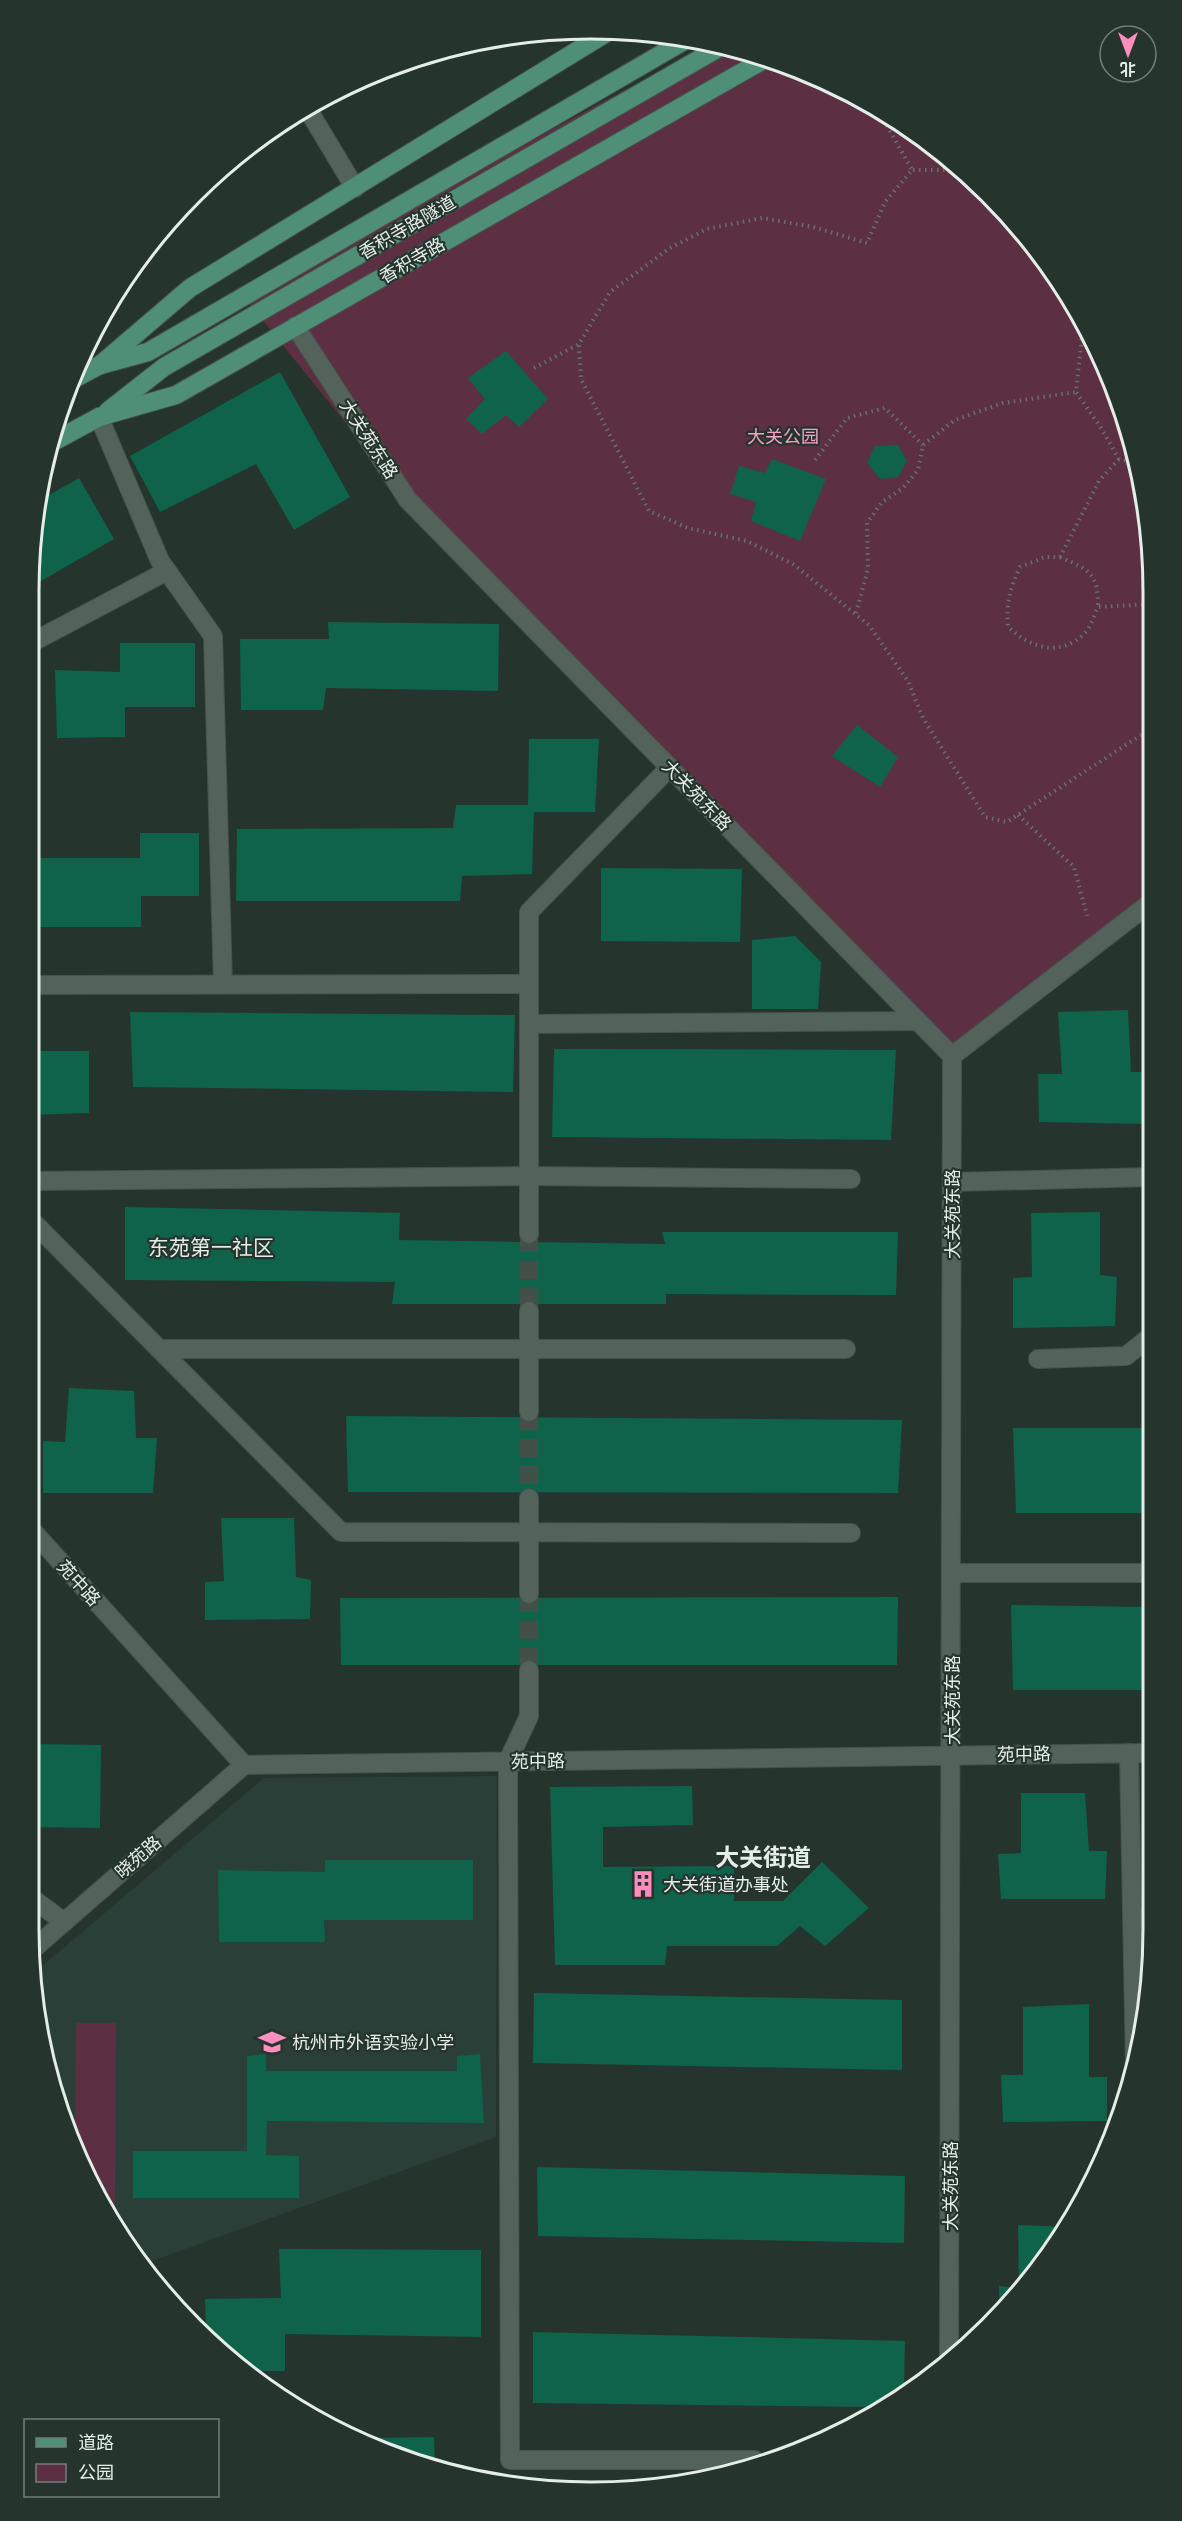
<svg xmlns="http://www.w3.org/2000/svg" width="1182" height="2521" viewBox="0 0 1182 2521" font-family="'Public Sans','Noto Sans SC',sans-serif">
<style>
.built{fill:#2a3f37}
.green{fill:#5c3042}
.building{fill:#0e634a}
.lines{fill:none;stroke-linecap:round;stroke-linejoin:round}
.minor-tunnel{stroke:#43504a;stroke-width:18;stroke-dasharray:18 9;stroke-linecap:butt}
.minor-casing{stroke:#47524d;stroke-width:20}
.major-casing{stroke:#47524d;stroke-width:20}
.path{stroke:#65716c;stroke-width:4;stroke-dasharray:1.5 4.5;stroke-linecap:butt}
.minor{stroke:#53625b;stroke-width:18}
.major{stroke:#4f8e77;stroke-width:18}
.labels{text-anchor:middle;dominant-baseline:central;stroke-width:4.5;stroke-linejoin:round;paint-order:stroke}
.street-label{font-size:18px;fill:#e5ede9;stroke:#26342e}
.park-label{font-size:18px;fill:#f6a0c3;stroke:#26342e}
.poi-label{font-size:18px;fill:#e5ede9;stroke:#26342e;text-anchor:start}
.quarter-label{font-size:21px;fill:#e5ede9;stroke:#26342e}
.district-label{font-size:24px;font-weight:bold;fill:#e5ede9;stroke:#26342e}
.rim{fill:none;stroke:#e5ede9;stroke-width:3}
</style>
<rect width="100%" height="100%" fill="#26342e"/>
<polygon class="built" points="497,1776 496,2137 141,2265 58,2111 35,1972 264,1778"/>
<g class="green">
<polygon points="712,43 807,71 934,145 1037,249 1111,375 1149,517 1150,903 952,1056 408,500 243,296"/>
<polygon points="76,2023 116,2023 115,2216 75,2142"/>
</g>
<g class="building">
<polygon points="506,351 548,399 519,427 506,415 482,434 466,419 485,399 468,378"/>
<polygon points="280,372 350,497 294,530 256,464 160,512 130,456"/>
<polygon points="898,445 907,461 898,477 880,479 867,463 875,446"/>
<polygon points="772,459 826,479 800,541 751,521 756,502 730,494 739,466 765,473"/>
<polygon points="79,478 114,539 29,588 37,502"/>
<polygon points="328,622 499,624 498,691 326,688 323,710 241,710 240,639 329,639"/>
<polygon points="120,643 195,643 195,707 125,707 125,737 57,738 55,670 120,672"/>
<polygon points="857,725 898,757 880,787 832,756"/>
<polygon points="529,739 599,739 595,812 534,812 532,874 462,876 460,901 236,901 237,829 453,828 456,805 528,805"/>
<polygon points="140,833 199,833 199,896 141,896 141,927 29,927 29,858 140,858"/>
<polygon points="601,868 742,869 740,942 601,941"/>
<polygon points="795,936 821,962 818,1009 752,1009 752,940"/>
<polygon points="1128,1010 1131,1072 1149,1072 1148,1124 1039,1122 1038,1074 1062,1074 1058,1012"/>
<polygon points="130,1012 515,1015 513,1092 133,1087"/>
<polygon points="554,1049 896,1050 891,1140 552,1137"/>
<polygon points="29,1051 89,1051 89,1113 29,1115"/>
<polygon points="125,1207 400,1213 399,1240 665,1244 662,1232 898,1232 896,1295 666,1294 666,1304 392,1304 395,1282 125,1280"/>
<polygon points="1100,1212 1100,1275 1117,1277 1115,1326 1013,1328 1013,1278 1032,1277 1031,1213"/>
<polygon points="69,1388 134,1391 136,1438 157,1438 153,1493 43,1493 43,1441 65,1442"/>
<polygon points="346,1416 902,1420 898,1493 348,1492"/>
<polygon points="1013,1428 1152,1428 1152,1513 1016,1513"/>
<polygon points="221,1518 294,1518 296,1577 311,1580 310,1619 205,1620 205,1582 224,1581"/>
<polygon points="898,1597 897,1665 341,1665 340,1598"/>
<polygon points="1011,1605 1152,1607 1153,1690 1013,1690"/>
<polygon points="29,1744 101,1745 100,1828 29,1827"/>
<polygon points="692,1786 693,1825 603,1827 603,1867 734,1866 734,1901 783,1901 822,1862 869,1908 825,1946 800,1926 777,1946 667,1946 665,1965 555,1965 550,1787"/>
<polygon points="1021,1793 1085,1793 1089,1851 1107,1851 1105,1899 1001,1899 998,1854 1021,1853"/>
<polygon points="325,1860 473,1860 473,1920 324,1920 325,1942 219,1942 218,1870 325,1872"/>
<polygon points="534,1993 902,2000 902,2070 533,2063"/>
<polygon points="1089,2004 1089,2077 1107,2077 1107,2121 1003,2122 1001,2075 1023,2075 1023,2007"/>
<polygon points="266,2054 266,2071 457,2071 457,2056 480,2054 484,2123 267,2121 266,2155 299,2156 299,2198 133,2198 133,2151 247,2151 247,2056"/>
<polygon points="537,2167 905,2176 904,2243 538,2236"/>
<polygon points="1018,2225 1067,2227 1059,2243 1000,2314 999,2286 1019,2288"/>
<polygon points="279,2249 481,2250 481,2337 285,2334 285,2371 250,2371 206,2330 205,2299 281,2298"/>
<polygon points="533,2332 905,2341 904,2388 878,2407 533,2403"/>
<polygon points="434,2437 435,2468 375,2450 366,2445 366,2438"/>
</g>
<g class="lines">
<g class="minor-tunnel">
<polyline points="529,1234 529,1311"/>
<polyline points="529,1412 529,1498"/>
<polyline points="529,1594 529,1670"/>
</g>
<defs>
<g id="minor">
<polyline points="307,108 355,188"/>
<polyline points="295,326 408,500 952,1056 949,2356"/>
<polyline points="99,417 160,561 213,636 223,984"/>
<polyline points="29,644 167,571"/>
<polyline points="29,985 529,984"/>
<polyline points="529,1024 917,1021"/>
<polyline points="952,1056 1150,903"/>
<polyline points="29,1181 529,1176 851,1179"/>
<polyline points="952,1182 1151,1177"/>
<polyline points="29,1218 341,1532 851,1533"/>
<polyline points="529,1234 529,912 670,767"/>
<polyline points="529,1311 529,1412"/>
<polyline points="159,1349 846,1349"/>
<polyline points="1038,1359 1126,1356 1151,1336"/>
<polyline points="529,1498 529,1594"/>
<polyline points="29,1527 244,1765 1153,1753"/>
<polyline points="952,1573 1152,1573"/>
<polyline points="529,1670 529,1716 508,1761 510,2460 755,2460"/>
<polyline points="1129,1753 1135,2067"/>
<polyline points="29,1896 64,1922"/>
<polyline points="1132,1918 1153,1918"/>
<polyline points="32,1950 244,1765"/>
</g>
<g id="major">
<polyline points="100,365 148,352 689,38"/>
<polyline points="70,381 100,365 190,288 611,30"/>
<polyline points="108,411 164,367 722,46"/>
<polyline points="51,443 99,417 176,395 765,59"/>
</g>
</defs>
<use href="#minor" class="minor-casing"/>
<use href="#major" class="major-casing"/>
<g class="path">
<polyline points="881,115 912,170 885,202 867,243 813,227 762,218 707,229 670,248 610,292 579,344 581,379 649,511 688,528 747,541 793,564 869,625 908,681 923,718 985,817 1007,822 1149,730"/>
<polyline points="913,170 945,170 965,176"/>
<polyline points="1083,327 1076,392 1101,428 1119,459 1134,463"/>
<polyline points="534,368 579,344"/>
<path d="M 1119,459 L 1099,481 L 1060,557 L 1045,557 L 1020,567 C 1010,588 1006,604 1008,627 C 1031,648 1059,658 1085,633 C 1091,627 1094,615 1098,607 L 1149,604"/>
<polyline points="815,460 847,418 885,408 923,445"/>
<path d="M 1060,557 C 1090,570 1098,573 1098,607"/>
<polyline points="856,613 868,569 867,523 882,502 903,488 918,470 923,445 955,420 1003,403 1076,392"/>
<polyline points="1018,815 1074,867 1087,916"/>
</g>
<use href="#minor" class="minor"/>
<use href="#major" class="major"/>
</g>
<defs>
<symbol id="building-bare" viewBox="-9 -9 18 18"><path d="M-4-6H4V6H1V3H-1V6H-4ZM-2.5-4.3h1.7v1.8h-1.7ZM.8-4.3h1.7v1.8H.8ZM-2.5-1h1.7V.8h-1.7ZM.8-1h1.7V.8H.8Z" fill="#fe8ebd" stroke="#26342e" stroke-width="2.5" paint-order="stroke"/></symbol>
<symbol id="school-bare" viewBox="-9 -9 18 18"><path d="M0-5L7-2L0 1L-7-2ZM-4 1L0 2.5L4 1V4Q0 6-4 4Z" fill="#fe8ebd" stroke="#26342e" stroke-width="2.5" paint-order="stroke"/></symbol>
</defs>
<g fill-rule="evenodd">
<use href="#building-bare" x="624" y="1865" width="38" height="38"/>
<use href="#school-bare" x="253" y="2023" width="38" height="38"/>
</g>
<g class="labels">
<g class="street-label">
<text transform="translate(407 227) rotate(-30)">香积寺路隧道</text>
<text transform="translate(412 260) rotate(-30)">香积寺路</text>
<text transform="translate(369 439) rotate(57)">大关苑东路</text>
<text transform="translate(697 795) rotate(46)">大关苑东路</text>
<text transform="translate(952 1214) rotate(-90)">大关苑东路</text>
<text transform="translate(79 1583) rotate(48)">苑中路</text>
<text transform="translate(952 1700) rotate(-90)">大关苑东路</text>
<text transform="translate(1024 1754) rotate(-1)">苑中路</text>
<text transform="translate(538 1761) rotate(-1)">苑中路</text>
<text transform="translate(138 1857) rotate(-41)">晓苑路</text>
<text transform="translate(950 2186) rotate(-90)">大关苑东路</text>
</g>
<g class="park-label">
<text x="783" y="436">大关公园</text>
</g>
<g class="poi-label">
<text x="663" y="1884">大关街道办事处</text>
<text x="292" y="2042">杭州市外语实验小学</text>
</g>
<g class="quarter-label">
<text x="211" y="1247">东苑第一社区</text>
</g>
<g class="district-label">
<text x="763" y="1857">大关街道</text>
</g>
</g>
<path d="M0 0H1182V2521H0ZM591 39H591A552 552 0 0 1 1143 591V1930A552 552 0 0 1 591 2482H591A552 552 0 0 1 39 1930V591A552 552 0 0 1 591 39Z" fill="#26342e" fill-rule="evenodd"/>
<path class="rim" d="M591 39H591A552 552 0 0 1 1143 591V1930A552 552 0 0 1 591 2482H591A552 552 0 0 1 39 1930V591A552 552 0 0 1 591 39Z"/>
<rect x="24" y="2419" width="195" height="78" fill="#26342e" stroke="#727e79" stroke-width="1.5"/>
<rect x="36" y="2438" width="30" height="9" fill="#4f8e77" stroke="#727e79" stroke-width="1.5"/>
<text x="78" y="2449" font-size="18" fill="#e5ede9">道路</text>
<rect x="36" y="2464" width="30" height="18" fill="#5c3042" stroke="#727e79" stroke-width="1.5"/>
<text x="78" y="2479" font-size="18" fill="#e5ede9">公园</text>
<g transform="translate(1128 54) rotate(180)"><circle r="28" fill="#26342e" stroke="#727e79" stroke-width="1.5"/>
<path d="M0-4.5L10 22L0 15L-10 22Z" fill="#fe8ebd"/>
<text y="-9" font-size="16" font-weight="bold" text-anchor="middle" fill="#e5ede9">北</text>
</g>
</svg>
